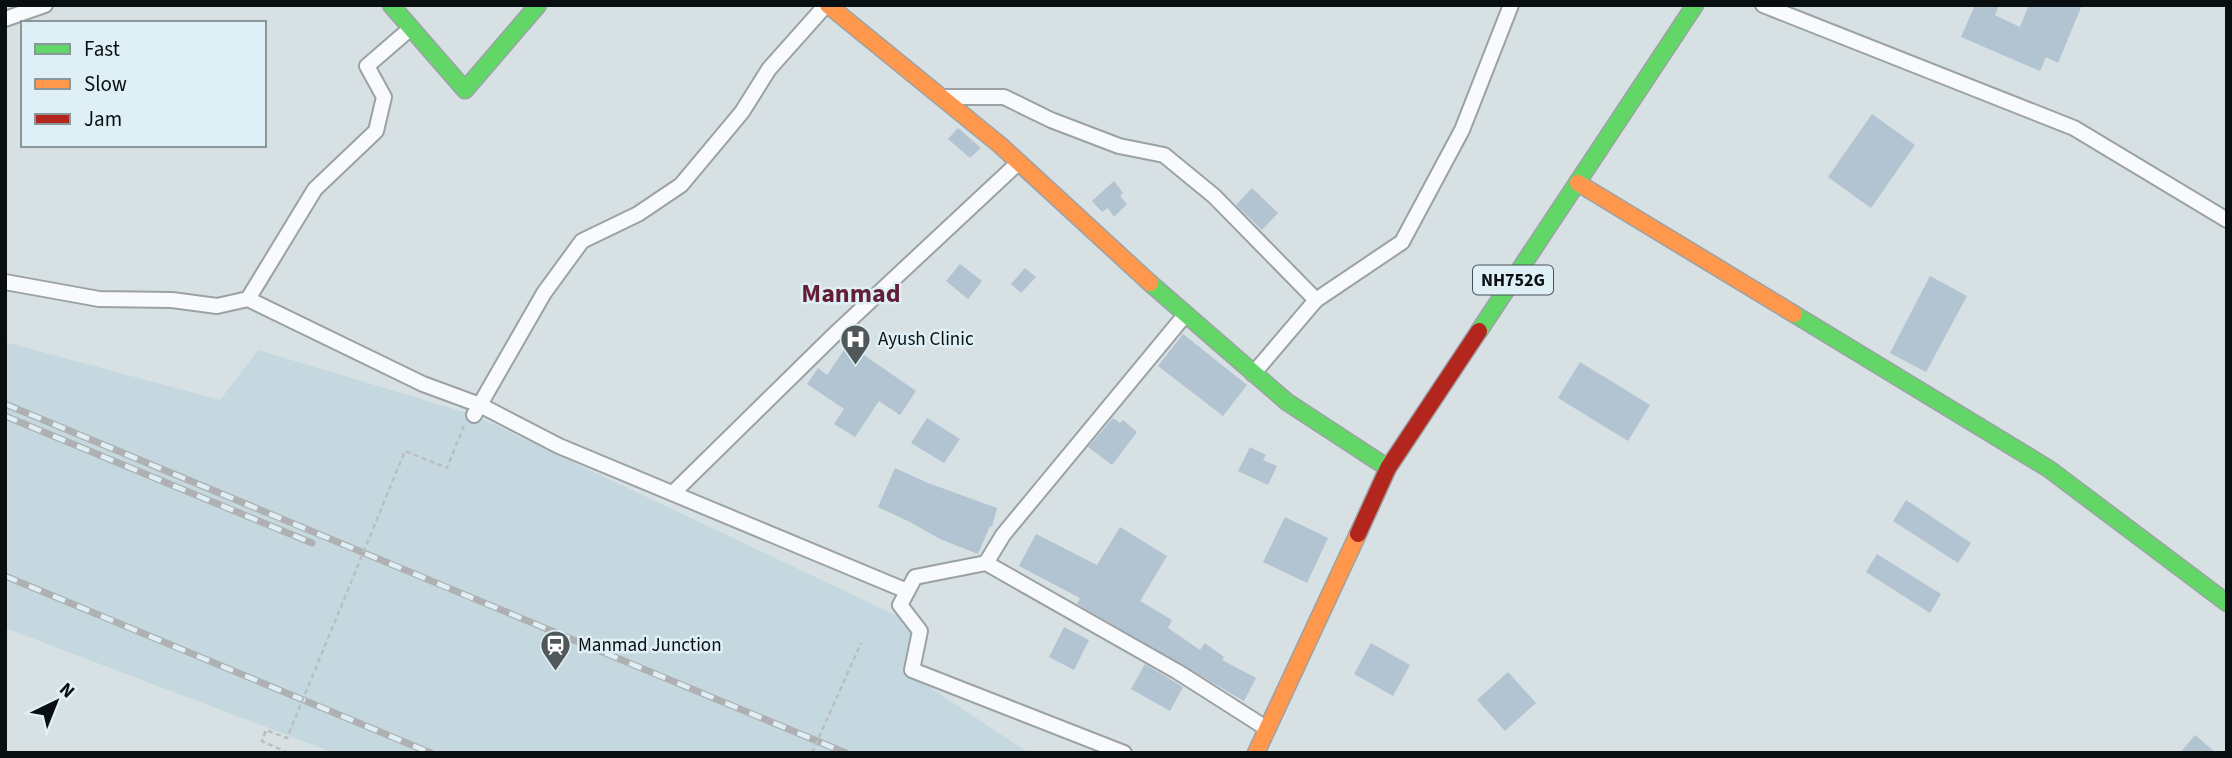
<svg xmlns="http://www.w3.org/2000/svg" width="2232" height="758" viewBox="0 0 2232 758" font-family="'Source Sans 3',sans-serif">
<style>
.built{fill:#c6d8df}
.building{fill:#b2c3d2}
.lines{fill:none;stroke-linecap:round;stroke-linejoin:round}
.street-casing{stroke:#9ba2a5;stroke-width:18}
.fast-casing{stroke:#9ba2a5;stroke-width:19}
.slow-casing{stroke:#9ba2a5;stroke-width:19}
.jam-casing{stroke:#9ba2a5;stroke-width:19}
.street{stroke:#f9fafb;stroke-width:14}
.fast{stroke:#63d668;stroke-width:16}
.slow{stroke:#ff974d;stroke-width:16}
.jam{stroke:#b3261e;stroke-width:16}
.rail-casing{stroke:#aeb0b2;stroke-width:7}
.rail{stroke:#def0f6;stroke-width:4.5;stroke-dasharray:13;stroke-linecap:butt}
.path-bridge{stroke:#bbbec0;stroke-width:2.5;stroke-dasharray:5 3.5;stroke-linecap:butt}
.labels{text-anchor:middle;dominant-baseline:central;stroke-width:5;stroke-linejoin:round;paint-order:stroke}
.shield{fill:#def0f6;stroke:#495256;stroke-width:2}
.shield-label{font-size:18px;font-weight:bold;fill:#090f11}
.poi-label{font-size:19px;fill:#090f11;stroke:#def0f6;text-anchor:start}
.district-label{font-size:26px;font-weight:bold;fill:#631f35;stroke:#def0f6}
</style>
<rect width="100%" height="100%" fill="#d7e0e3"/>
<polygon class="built" points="5,342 220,400 258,350 474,415 912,623 905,671 1029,753 334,753 5,628"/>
<g class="building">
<polygon points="1975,5 1999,5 1995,15 2020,27 2029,5 2082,5 2058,63 2046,57 2040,71 1961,37"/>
<polygon points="1872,114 1915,145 1871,208 1828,177"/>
<polygon points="958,128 981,148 970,158 948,139"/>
<polygon points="1114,181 1123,193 1120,196 1127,204 1114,217 1108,208 1102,212 1092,201"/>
<polygon points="1252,188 1278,213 1262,230 1236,205"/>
<polygon points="960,264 982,281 968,299 946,281"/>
<polygon points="1025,268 1036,277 1021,293 1011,284"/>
<polygon points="1930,276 1967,296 1926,372 1890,353"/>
<polygon points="1183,334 1247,385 1223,416 1158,366"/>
<polygon points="848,344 916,391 900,415 879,401 855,437 834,424 844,409 807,384 818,368 827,375"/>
<polygon points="1580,362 1650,405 1628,441 1558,398"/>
<polygon points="927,418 960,439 944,463 911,443"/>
<polygon points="1113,418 1120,423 1123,420 1137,432 1112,465 1088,447"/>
<polygon points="1250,447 1266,455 1263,460 1277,466 1268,485 1238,471"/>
<polygon points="895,468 928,483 997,508 992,527 990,526 978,554 940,539 910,522 878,507"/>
<polygon points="1906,500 1971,543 1958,563 1893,521"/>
<polygon points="1285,517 1328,538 1307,583 1263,562"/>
<polygon points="1120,527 1167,556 1140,601 1172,620 1168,628 1200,650 1205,643 1224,657 1222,660 1256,678 1244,701 1077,604 1080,598 1019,566 1036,534 1097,565"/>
<polygon points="1877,554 1941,594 1930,613 1866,572"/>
<polygon points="1064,627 1089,640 1074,670 1049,657"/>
<polygon points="1371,643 1410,665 1393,696 1354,674"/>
<polygon points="1145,664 1183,687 1170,711 1131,689"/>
<polygon points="1508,672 1536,703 1505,731 1477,700"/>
<polygon points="2195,735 2216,753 2180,753"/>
</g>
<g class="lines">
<defs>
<g id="street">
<polyline points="1763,5 2074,128 2227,220"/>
<polyline points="5,19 45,5"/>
<polyline points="941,97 1004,97 1051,120 1119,146 1164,155 1214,196 1316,300 1253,374"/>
<polyline points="5,282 99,299 172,300 217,306 248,299 315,189 376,131 384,97 367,66 411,28"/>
<polyline points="248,299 423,384 480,405 559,446 907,591"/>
<polyline points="1316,300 1402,242 1462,130 1511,5"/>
<polyline points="1185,315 1003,535 986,563 1178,672 1266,728"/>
<polyline points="474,415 544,293 582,241 638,214 681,185 742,112 769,69 826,5"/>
<polyline points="673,493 837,332 1019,162"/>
<polyline points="986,563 915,577 900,605 920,631 912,670 1124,753"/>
</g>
<g id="fast">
<polyline points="391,5 465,90 538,5"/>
<polyline points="1150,283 1287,402 1388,468"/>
<polyline points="1794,314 2049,469 2227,603"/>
<polyline points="1479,331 1695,5"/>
</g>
<g id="slow">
<polyline points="828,5 1000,145 1150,283"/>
<polyline points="1578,183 1794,314"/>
<polyline points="1256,753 1358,534"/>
</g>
<polyline id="jam" points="1358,534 1388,468 1479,331"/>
</defs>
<use href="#street" class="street-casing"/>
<use href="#fast" class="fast-casing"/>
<use href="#slow" class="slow-casing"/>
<use href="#jam" class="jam-casing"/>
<use href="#street" class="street"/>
<use href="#fast" class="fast"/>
<use href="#slow" class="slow"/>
<use href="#jam" class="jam"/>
<defs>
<g id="rail">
<polyline points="5,404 846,753"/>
<polyline points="5,416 312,543"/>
<polyline points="5,576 431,753"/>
</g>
</defs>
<use href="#rail" class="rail-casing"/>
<use href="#rail" class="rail"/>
<g class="path-bridge">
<polyline points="288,753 262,741 266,730 287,738 405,451 447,468 465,423"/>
<polyline points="812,753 861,643"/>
</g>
</g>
<defs>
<symbol id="hospital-pin" viewBox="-11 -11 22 30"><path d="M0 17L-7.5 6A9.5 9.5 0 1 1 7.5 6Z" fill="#51585a" stroke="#def0f6"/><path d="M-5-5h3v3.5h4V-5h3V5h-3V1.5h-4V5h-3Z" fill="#fff"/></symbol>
<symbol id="station-pin" viewBox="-11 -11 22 30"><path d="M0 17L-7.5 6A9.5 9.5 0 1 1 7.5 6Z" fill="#51585a" stroke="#def0f6"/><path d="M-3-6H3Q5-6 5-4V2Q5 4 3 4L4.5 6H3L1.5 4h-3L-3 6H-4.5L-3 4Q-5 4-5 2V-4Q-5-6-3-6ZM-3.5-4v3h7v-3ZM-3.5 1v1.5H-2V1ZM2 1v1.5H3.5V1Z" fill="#fff"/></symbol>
</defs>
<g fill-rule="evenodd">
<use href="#hospital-pin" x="838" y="322" width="35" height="47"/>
<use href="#station-pin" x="538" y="628" width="35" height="47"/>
</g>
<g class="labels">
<rect class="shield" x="1473" y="265.5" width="80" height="29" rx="5"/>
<g class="shield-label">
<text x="1513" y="280">NH752G</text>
</g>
<g class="poi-label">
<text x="878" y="339">Ayush Clinic</text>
<text x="578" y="645">Manmad Junction</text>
</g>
<g class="district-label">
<text x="851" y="293">Manmad</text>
</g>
</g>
<rect width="2232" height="758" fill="none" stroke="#090f11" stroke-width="14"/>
<rect x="21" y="21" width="245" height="126" fill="#def0f6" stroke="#89969a" stroke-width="2"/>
<rect x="35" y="44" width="35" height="10" fill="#63d668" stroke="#89969a" stroke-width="2"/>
<text x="84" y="56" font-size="21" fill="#090f11">Fast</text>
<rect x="35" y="79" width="35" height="10" fill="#ff974d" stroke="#89969a" stroke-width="2"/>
<text x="84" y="91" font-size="21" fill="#090f11">Slow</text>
<rect x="35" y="114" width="35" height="10" fill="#b3261e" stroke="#89969a" stroke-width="2"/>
<text x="84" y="126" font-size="21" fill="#090f11">Jam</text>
<g transform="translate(56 702) rotate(43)" stroke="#def0f6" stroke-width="5" paint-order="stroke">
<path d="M0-5L12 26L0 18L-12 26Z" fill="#090f11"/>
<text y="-10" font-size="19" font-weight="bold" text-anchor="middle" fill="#090f11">N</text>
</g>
</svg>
